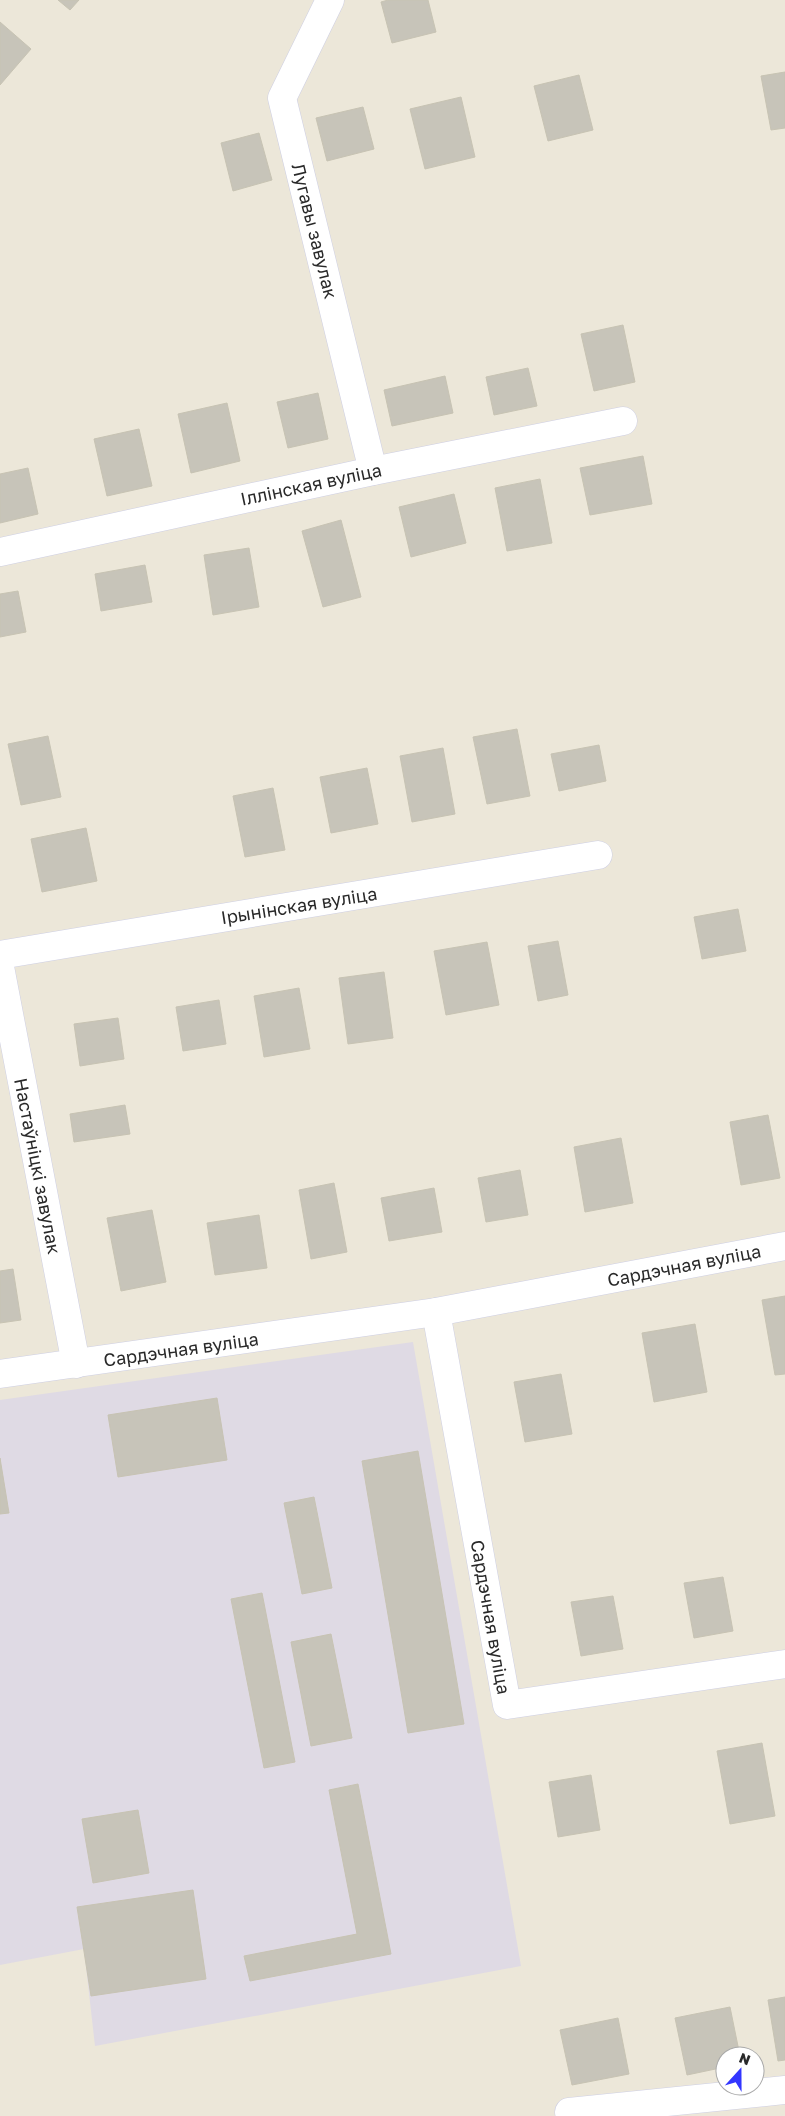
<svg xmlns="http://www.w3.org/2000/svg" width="785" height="2116" viewBox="0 0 785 2116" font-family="'Golos Text',sans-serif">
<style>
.industrial{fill:#dfdae4}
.building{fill:#c7c4b9;stroke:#c7c3b3}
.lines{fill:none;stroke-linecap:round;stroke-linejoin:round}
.minor-casing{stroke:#cecfe3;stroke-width:29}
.minor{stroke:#fff;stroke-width:28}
.labels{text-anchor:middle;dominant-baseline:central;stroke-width:4;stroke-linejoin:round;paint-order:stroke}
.street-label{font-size:18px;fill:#292929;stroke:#fff}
</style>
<rect width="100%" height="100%" fill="#ece7d9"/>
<polygon class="industrial" points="413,1342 521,1966 95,2046 84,1949 0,1965 0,1400"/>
<g class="building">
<polygon points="58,0 79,0 70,10"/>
<polygon points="388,0 428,0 436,32 392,43 381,2"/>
<polygon points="0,22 31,49 0,85"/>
<polygon points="785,72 785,128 771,130 761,76"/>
<polygon points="579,75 593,130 548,141 534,86"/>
<polygon points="461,97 475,157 425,169 410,109"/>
<polygon points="363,107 374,149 327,161 316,118"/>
<polygon points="259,133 272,180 233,191 221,143"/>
<polygon points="623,325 635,382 594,391 581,334"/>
<polygon points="528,368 537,406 494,415 486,377"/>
<polygon points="445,376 453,413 392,426 384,390"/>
<polygon points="318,393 328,439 288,448 277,402"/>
<polygon points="227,403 240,461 191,473 178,414"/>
<polygon points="139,429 152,486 107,496 94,439"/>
<polygon points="643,456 652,504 590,515 580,468"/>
<polygon points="28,468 38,514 0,523 0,474"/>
<polygon points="540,479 552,543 507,551 495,488"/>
<polygon points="454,494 466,543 411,557 399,507"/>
<polygon points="341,520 361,597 323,607 302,531"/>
<polygon points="249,548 259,607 213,615 204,555"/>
<polygon points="145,565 152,602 101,611 95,574"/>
<polygon points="18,591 26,632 0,637 0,594"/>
<polygon points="517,729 530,796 487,804 473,737"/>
<polygon points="48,736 61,797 21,805 8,744"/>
<polygon points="599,745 606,781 559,791 551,754"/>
<polygon points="443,748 455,814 412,822 400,756"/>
<polygon points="367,768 378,824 331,833 320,777"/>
<polygon points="273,788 285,850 245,857 233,796"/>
<polygon points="86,828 97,881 42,892 31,839"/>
<polygon points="738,909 746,951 702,959 694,917"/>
<polygon points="558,941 568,995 538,1001 528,946"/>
<polygon points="487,942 499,1005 446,1015 434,951"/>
<polygon points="384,972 393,1038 348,1044 339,978"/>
<polygon points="299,988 310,1049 264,1057 254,996"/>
<polygon points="219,1000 226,1044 183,1051 176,1007"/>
<polygon points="118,1018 124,1059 80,1066 74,1024"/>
<polygon points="125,1105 130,1134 74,1142 70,1114"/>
<polygon points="768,1115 780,1178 741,1185 730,1122"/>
<polygon points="621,1138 633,1203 585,1212 574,1147"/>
<polygon points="520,1170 528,1215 486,1222 478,1178"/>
<polygon points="334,1183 347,1252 311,1259 299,1190"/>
<polygon points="434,1188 442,1232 389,1241 381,1198"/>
<polygon points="152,1210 166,1282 121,1291 107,1218"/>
<polygon points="259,1215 267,1268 215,1275 207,1223"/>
<polygon points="13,1269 21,1320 0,1323 0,1271"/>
<polygon points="785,1296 785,1374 775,1375 762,1300"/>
<polygon points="695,1324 707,1392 654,1402 642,1333"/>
<polygon points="561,1374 572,1434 525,1442 514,1382"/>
<polygon points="217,1398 227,1460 118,1477 108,1415"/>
<polygon points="418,1451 464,1724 408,1733 362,1461"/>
<polygon points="0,1458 9,1513 0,1514"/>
<polygon points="314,1497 332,1588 302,1594 284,1503"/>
<polygon points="723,1577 733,1631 694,1638 684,1583"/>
<polygon points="262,1593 295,1762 264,1768 231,1599"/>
<polygon points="613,1596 623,1649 581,1656 571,1602"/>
<polygon points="331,1634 352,1738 311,1746 291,1642"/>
<polygon points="762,1743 775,1816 730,1824 717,1751"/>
<polygon points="591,1775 600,1830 558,1837 549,1782"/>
<polygon points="358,1784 391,1954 250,1981 244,1956 357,1934 329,1790"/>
<polygon points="138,1810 149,1873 93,1883 82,1819"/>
<polygon points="193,1890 206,1979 91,1996 77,1907"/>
<polygon points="785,1997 785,2060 778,2061 768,2000"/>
<polygon points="730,2007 740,2056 725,2056 725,2067 687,2075 675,2018"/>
<polygon points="618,2018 629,2074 572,2085 560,2030"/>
</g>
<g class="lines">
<defs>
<g id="minor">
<polyline points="330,0 282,98 373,471"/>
<polyline points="0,552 373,471 623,421"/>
<polyline points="0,955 598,855"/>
<polyline points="0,967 76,1364"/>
<polyline points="436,1312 507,1705 785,1664"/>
<polyline points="0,1374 436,1312 785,1246"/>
<polyline points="569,2112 785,2090"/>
</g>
</defs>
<use href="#minor" class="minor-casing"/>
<use href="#minor" class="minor"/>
</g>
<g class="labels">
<g class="street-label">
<text transform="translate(315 231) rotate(76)">Лугавы завулак</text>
<text transform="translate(311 484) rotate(-12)">Іллінская вуліца</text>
<text transform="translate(299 905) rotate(-9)">Ірынінская вуліца</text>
<text transform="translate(38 1166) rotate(79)">Настаўніцкі завулак</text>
<text transform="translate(684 1265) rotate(-11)">Сардэчная вуліца</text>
<text transform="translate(181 1349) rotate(-8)">Сардэчная вуліца</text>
<text transform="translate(491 1617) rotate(80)">Сардэчная вуліца</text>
</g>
</g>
<g transform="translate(740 2071) rotate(21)"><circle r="24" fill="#ffffff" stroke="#a9a9a9"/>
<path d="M0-4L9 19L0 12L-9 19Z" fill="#3336ff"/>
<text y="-8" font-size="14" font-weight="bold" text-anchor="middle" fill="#292929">N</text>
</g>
</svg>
